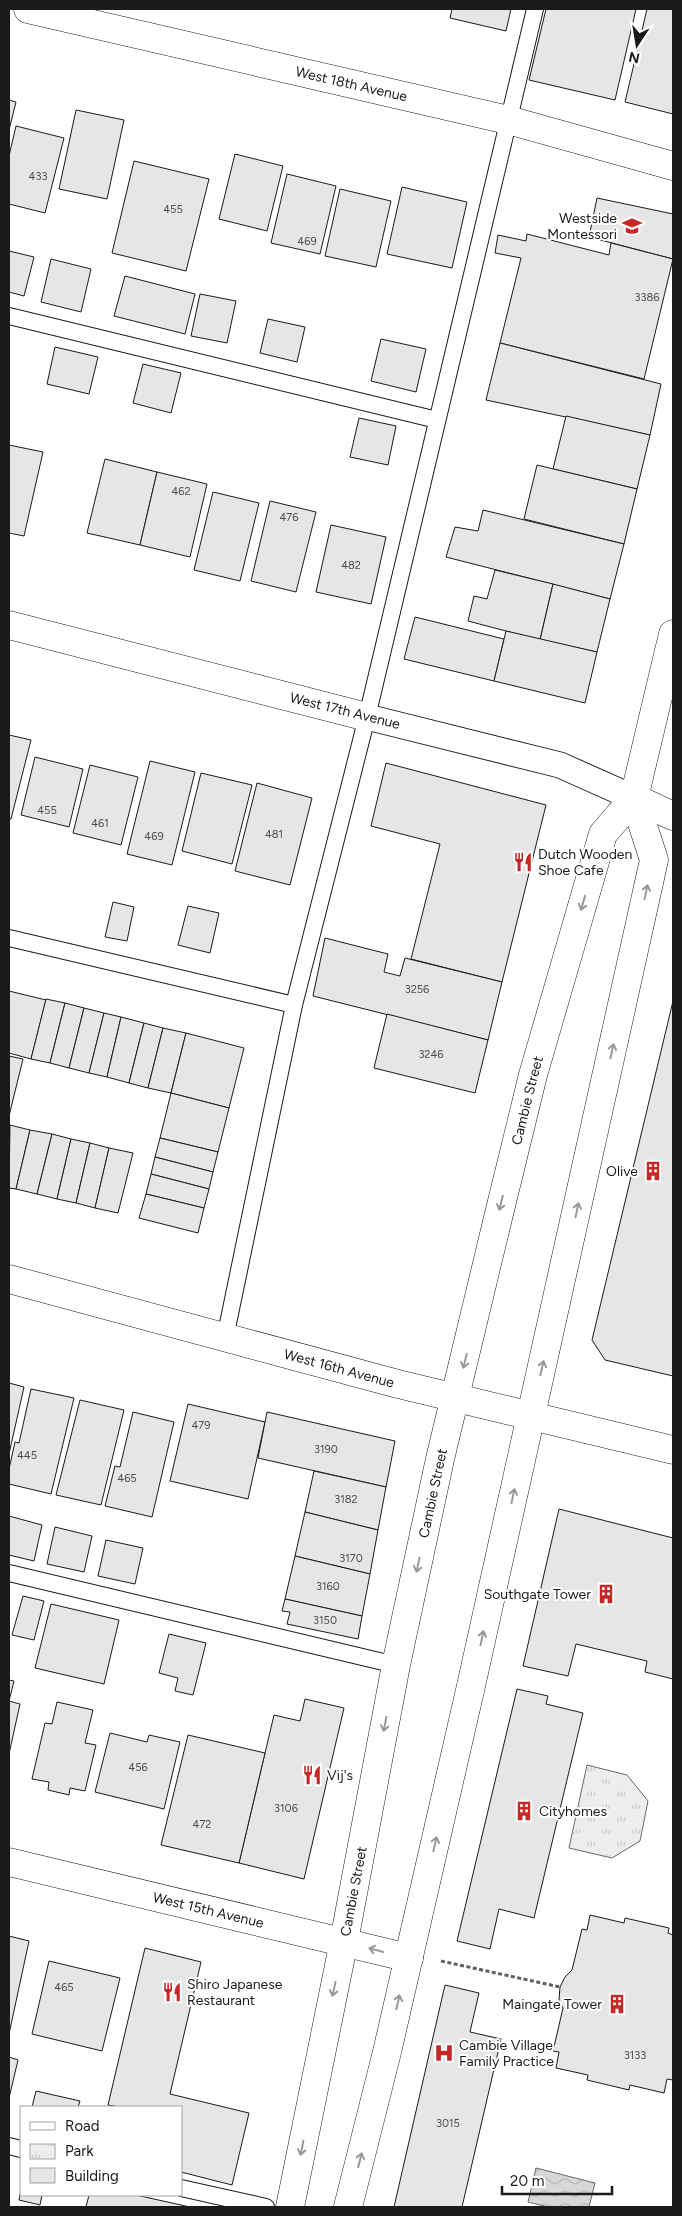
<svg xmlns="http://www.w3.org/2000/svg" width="682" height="2216" viewBox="0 0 682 2216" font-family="Figtree,sans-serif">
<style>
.park{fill:url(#park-tufts);stroke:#6a6a6a}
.water{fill:url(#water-waves);stroke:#6a6a6a}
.building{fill:#e6e6e6;stroke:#1a1a1a}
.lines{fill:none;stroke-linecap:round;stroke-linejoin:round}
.service-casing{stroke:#1a1a1a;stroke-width:18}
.pedestrian-casing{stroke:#1a1a1a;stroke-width:27}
.minor-casing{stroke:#1a1a1a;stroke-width:29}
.tertiary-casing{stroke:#1a1a1a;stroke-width:29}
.secondary-casing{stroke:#1a1a1a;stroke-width:29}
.path{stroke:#5f5f5f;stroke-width:3;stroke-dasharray:4 2.5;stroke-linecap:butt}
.service{stroke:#fff;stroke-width:16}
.pedestrian{stroke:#fff;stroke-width:25}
.minor{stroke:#fff;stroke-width:28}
.tertiary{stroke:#fff;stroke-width:28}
.secondary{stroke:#fff;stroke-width:28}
.oneway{stroke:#989898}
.labels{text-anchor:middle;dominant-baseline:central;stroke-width:4;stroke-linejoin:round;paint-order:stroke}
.number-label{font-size:11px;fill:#4d4d4d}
.street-label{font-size:14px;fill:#1a1a1a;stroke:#fff}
.poi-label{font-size:14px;fill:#1a1a1a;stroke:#fff;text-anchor:start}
</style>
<defs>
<pattern id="park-tufts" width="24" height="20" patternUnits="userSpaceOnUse" patternTransform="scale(1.25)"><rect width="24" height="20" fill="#ededed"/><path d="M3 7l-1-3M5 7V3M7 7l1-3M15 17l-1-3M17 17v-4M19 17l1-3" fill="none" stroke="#cbcbcb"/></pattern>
<pattern id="water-waves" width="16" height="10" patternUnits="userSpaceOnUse" patternTransform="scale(1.25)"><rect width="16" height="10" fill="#d7d7d7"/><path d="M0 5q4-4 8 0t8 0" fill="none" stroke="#b8b8b8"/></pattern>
</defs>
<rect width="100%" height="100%" fill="#fff"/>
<polygon class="park" points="587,1765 627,1775 648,1801 640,1841 612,1858 569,1848"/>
<polygon class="water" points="536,2168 595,2183 589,2207 548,2207 528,2202"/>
<g class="building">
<polygon points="452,9 511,9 506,31 450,18"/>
<polygon points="546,9 636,9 615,100 529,80"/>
<polygon points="647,9 673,9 673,114 625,102"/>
<polygon points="9,100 16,102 9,130"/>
<polygon points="76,110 124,120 107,199 59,189"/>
<polygon points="16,126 64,138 45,213 9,204 9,156"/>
<polygon points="235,154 283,166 267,231 219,219"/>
<polygon points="134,161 209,179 186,271 112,253"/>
<polygon points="287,174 336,186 320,254 271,243"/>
<polygon points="402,187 467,202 452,268 387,254"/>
<polygon points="340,189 391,201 376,267 325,256"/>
<polygon points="597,198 673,214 673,259 589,237"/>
<polygon points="527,234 609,255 611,243 673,259 644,379 500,343 521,258 495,253 498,235 526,241"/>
<polygon points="9,251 34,257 24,296 9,292"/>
<polygon points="51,259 91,269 81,312 41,302"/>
<polygon points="125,276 195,294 185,334 114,316"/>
<polygon points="200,294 236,301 227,343 191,336"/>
<polygon points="268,319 305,327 297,362 260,353"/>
<polygon points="381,339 426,349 416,392 371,381"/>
<polygon points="500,343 661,384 650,435 486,400"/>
<polygon points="55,347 98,357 89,394 47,384"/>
<polygon points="143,364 181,373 171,413 133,403"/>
<polygon points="566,416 650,435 637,489 553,469"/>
<polygon points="359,418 396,426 388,465 350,457"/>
<polygon points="9,445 43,452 24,536 9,533"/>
<polygon points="105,459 157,472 140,545 87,533"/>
<polygon points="537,465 637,489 624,544 524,519"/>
<polygon points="157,472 207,484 190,557 140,545"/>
<polygon points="213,492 259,503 240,581 194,570"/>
<polygon points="270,501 316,512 296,592 251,581"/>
<polygon points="483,510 624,544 610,599 446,557 455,527 478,531"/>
<polygon points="331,525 386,537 371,604 316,592"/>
<polygon points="495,570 553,584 540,640 468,621 474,596 487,599"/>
<polygon points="553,584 610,599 597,652 540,640"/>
<polygon points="415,617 504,639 494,681 404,659"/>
<polygon points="506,631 597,652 585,703 494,681"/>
<polygon points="9,735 31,740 11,819 9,819"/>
<polygon points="35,757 83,769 69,827 21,815"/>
<polygon points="150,761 195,772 172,865 127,854"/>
<polygon points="386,763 546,805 502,982 411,959 440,844 371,826"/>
<polygon points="90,765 138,777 121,845 73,833"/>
<polygon points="201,773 252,785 232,864 182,851"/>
<polygon points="257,783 312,798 290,885 235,871"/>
<polygon points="113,902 134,907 127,941 105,937"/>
<polygon points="188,906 219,913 210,953 178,945"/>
<polygon points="325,938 388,954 384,972 400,976 405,958 502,982 488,1040 313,996"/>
<polygon points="9,991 46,1000 31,1059 9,1053"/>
<polygon points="46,999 65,1003 50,1063 31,1059"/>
<polygon points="673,1001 673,1376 605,1360 592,1340"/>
<polygon points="65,1003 84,1008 69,1068 50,1063"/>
<polygon points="84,1008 104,1013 89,1073 69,1068"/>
<polygon points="104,1013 121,1017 107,1077 89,1073"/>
<polygon points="387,1014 488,1040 475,1093 374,1068"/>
<polygon points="121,1017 144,1023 129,1083 107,1077"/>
<polygon points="144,1023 163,1028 148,1088 129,1083"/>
<polygon points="163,1028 186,1033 171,1093 148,1088"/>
<polygon points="186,1033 244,1048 229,1108 171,1093"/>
<polygon points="9,1056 23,1059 9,1116"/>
<polygon points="171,1093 229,1108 218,1152 160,1138"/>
<polygon points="10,1125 30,1130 16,1189 9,1188"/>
<polygon points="30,1130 52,1134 37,1194 16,1189"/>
<polygon points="52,1134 71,1139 57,1199 37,1194"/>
<polygon points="160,1138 218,1152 213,1172 155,1157"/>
<polygon points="71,1139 90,1143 76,1203 57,1199"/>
<polygon points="90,1143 109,1148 95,1208 76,1203"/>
<polygon points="109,1148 133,1153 118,1213 95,1208"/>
<polygon points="155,1157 213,1172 209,1189 151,1174"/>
<polygon points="151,1174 209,1189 204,1208 146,1194"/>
<polygon points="146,1194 204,1208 198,1233 139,1218"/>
<polygon points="9,1383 24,1387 9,1454"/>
<polygon points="31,1389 74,1398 51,1494 9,1484 9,1469 15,1442 19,1443"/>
<polygon points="80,1400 124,1410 101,1505 56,1495"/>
<polygon points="188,1404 265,1422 248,1499 170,1481"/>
<polygon points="133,1412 174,1422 152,1517 105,1506 115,1466 120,1467"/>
<polygon points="267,1412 395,1441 386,1487 258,1458"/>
<polygon points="314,1471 386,1487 378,1530 305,1512"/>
<polygon points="559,1509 673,1538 673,1679 645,1672 647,1661 576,1644 568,1676 523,1666"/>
<polygon points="305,1512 378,1530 370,1574 295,1556"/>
<polygon points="9,1516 42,1525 34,1561 9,1555"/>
<polygon points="55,1527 92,1536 84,1572 47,1564"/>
<polygon points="106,1540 143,1548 135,1584 98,1576"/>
<polygon points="295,1556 370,1574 362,1616 285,1599"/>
<polygon points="23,1596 44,1601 34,1640 12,1635"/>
<polygon points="285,1599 362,1616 358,1639 287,1624 290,1612 282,1611"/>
<polygon points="51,1604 119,1620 104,1684 35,1668"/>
<polygon points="169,1634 206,1643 193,1695 175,1691 178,1678 159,1673"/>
<polygon points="9,1680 14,1681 9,1701 20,1704 9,1754"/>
<polygon points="517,1689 548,1696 546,1704 583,1713 534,1918 499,1909 490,1949 457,1941"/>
<polygon points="305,1699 344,1708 304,1879 239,1863 274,1715 300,1721"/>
<polygon points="57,1702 93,1710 85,1743 96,1745 85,1791 70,1788 69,1795 48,1790 49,1782 32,1779 45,1723 52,1724"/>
<polygon points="110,1733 147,1742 149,1735 180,1742 164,1809 95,1792"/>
<polygon points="188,1735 265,1753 239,1863 161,1845"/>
<polygon points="590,1915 624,1923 625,1918 669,1928 668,1933 673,1935 673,2080 667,2079 664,2093 630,2085 629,2090 587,2080 588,2075 556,2068 559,2052 553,2051 563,2008 559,2000 560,1987 565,1977 572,1970 582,1929 587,1930"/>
<polygon points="9,1936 29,1941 9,2034"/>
<polygon points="145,1948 201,1962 170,2094 249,2113 232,2185 181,2172 181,2107 119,2107 108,2105"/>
<polygon points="49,1961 120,1978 102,2051 32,2034"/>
<polygon points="445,1985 479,1993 470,2032 501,2039 462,2207 394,2207"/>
<polygon points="9,2057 18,2060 9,2098"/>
<polygon points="36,2091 80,2101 78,2107 32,2107"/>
<polygon points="21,2189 21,2195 42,2195 40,2205 19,2200"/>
<polygon points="89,2195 136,2195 190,2207 86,2207"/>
</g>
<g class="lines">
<defs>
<g id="service">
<polyline points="9,316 437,420"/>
<polyline points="9,938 294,1005"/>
<polyline points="225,1338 294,1005 367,717 535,9"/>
<polyline points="9,1573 396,1665"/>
<polyline points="9,2146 21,2149"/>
<polyline points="181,2188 266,2207"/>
</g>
<polyline id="pedestrian" points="367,717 560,765 634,798"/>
<g id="minor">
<path id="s1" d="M 28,9 L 508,120 L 673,166"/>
<polyline points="9,625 367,717"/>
<polyline points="634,798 673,816"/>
<path id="s2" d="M 9,1862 L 409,1958"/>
</g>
<g id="tertiary">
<path id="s3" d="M 9,1279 L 398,1384 L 673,1450"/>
</g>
<g id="secondary">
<path id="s4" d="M 290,2207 L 344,1941 L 396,1665 L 440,1459 L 498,1218 L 533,1075 L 603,834 L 634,798 L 673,634"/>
<polyline points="348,2207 387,2052 471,1686 654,860 634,798"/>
</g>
</defs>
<use href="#service" class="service-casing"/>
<use href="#pedestrian" class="pedestrian-casing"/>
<use href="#minor" class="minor-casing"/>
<use href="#tertiary" class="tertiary-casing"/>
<use href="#secondary" class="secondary-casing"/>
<polyline class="path" points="441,1961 560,1987"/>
<use href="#service" class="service"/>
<use href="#pedestrian" class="pedestrian"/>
<use href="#minor" class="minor"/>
<use href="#tertiary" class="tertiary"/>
<use href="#secondary" class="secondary"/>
</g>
<defs><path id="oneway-shaft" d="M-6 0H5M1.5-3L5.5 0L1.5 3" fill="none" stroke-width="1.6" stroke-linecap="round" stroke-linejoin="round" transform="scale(1.25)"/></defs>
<g class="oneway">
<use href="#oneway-shaft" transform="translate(646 892) rotate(-78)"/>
<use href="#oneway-shaft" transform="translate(583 903) rotate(106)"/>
<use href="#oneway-shaft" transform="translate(612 1051) rotate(-78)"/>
<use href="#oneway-shaft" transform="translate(501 1203) rotate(104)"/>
<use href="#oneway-shaft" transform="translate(577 1210) rotate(-78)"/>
<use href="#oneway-shaft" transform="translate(465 1361) rotate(104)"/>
<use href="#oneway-shaft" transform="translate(542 1368) rotate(-77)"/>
<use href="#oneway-shaft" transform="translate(513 1496) rotate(-78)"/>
<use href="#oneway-shaft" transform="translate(418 1565) rotate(102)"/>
<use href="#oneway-shaft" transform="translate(482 1638) rotate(-78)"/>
<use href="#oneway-shaft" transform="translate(385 1724) rotate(101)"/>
<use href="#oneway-shaft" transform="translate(435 1844) rotate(-77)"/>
<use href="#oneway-shaft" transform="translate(376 1950) rotate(-165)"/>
<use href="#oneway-shaft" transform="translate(334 1989) rotate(102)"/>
<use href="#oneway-shaft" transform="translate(398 2002) rotate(-77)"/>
<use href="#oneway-shaft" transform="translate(302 2148) rotate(101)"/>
<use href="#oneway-shaft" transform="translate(360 2160) rotate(-76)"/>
</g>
<defs>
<symbol id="school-bare" viewBox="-9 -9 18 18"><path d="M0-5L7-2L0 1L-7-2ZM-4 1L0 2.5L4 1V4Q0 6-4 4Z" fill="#c62828" stroke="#fff" stroke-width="2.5" paint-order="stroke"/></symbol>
<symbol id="restaurant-bare" viewBox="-9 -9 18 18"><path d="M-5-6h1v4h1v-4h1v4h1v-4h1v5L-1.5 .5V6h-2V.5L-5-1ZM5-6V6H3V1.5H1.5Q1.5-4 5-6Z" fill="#c62828" stroke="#fff" stroke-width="2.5" paint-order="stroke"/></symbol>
<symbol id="building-bare" viewBox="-9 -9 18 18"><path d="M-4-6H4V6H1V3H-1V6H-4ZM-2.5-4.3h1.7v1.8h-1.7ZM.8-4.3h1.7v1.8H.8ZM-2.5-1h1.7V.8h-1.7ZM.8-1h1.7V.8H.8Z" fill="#c62828" stroke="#fff" stroke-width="2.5" paint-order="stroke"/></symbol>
<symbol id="hospital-bare" viewBox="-9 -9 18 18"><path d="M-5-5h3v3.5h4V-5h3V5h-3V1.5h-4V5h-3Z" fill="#c62828" stroke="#fff" stroke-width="2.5" paint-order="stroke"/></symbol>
</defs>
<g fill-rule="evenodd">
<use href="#school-bare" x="618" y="212" width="28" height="28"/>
<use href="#restaurant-bare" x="509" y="848" width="28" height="28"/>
<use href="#building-bare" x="639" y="1157" width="28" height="28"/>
<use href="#building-bare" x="592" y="1580" width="28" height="28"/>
<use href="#restaurant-bare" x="298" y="1761" width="28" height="28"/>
<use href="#building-bare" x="510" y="1797" width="28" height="28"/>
<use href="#restaurant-bare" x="158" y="1978" width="28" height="28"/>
<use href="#building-bare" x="603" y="1990" width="28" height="28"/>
<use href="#hospital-bare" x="430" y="2039" width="28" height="28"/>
</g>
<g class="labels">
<g class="number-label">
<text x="38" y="176">433</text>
<text x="173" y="209">455</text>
<text x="307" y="241">469</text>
<text x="647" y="297">3386</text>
<text x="181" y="491">462</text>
<text x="289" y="517">476</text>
<text x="351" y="565">482</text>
<text x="47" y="810">455</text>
<text x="100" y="823">461</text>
<text x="274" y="834">481</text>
<text x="154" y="836">469</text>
<text x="417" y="989">3256</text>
<text x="431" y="1054">3246</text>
<text x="201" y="1425">479</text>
<text x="326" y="1449">3190</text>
<text x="27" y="1455">445</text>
<text x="127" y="1478">465</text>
<text x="346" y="1499">3182</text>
<text x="351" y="1558">3170</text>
<text x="328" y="1586">3160</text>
<text x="325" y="1620">3150</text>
<text x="138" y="1767">456</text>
<text x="286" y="1808">3106</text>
<text x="202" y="1824">472</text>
<text x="64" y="1987">465</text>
<text x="635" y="2055">3133</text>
<text x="448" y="2123">3015</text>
</g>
<g class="street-label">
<text stroke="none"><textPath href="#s1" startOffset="332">West 18th Avenue</textPath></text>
<text transform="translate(345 711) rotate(14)">West 17th Avenue</text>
<text stroke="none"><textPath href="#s4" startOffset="1132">Cambie Street</textPath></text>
<text stroke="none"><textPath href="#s3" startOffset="342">West 16th Avenue</textPath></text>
<text stroke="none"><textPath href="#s4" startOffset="728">Cambie Street</textPath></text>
<text stroke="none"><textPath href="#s4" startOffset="322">Cambie Street</textPath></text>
<text stroke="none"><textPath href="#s2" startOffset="205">West 15th Avenue</textPath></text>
</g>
<g class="poi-label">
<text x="617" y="218" text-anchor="end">Westside<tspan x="617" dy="16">Montessori</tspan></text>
<text x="538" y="854">Dutch Wooden<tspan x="538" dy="16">Shoe Cafe</tspan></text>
<text x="638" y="1171" text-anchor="end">Olive</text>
<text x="591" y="1594" text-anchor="end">Southgate Tower</text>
<text x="327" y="1775">Vij's</text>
<text x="539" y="1811">Cityhomes</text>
<text x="187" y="1984">Shiro Japanese<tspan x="187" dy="16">Restaurant</tspan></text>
<text x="602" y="2004" text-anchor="end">Maingate Tower</text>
<text x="459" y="2045">Cambie Village<tspan x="459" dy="16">Family Practice</tspan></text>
</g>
</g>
<rect width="682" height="2216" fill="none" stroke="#1a1a1a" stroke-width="20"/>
<rect x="20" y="2106" width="162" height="90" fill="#ffffff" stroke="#a3a3a3"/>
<rect x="30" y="2122" width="25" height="8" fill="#ffffff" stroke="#a3a3a3"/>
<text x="65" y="2131" font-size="15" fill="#1a1a1a">Road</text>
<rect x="30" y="2144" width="25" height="15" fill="url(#park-tufts)" stroke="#a3a3a3"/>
<text x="65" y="2156" font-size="15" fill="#1a1a1a">Park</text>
<rect x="30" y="2168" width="25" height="15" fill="#e6e6e6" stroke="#a3a3a3"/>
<text x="65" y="2181" font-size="15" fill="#1a1a1a">Building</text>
<g transform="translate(637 45) rotate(192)" stroke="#ffffff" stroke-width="4" paint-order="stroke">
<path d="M0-4L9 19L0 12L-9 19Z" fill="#1a1a1a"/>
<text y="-8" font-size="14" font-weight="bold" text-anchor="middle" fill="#1a1a1a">N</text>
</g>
<path d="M502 2186v8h110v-8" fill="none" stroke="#1a1a1a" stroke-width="2.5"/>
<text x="510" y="2186" font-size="15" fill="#1a1a1a" stroke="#ffffff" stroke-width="4" paint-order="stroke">20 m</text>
</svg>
